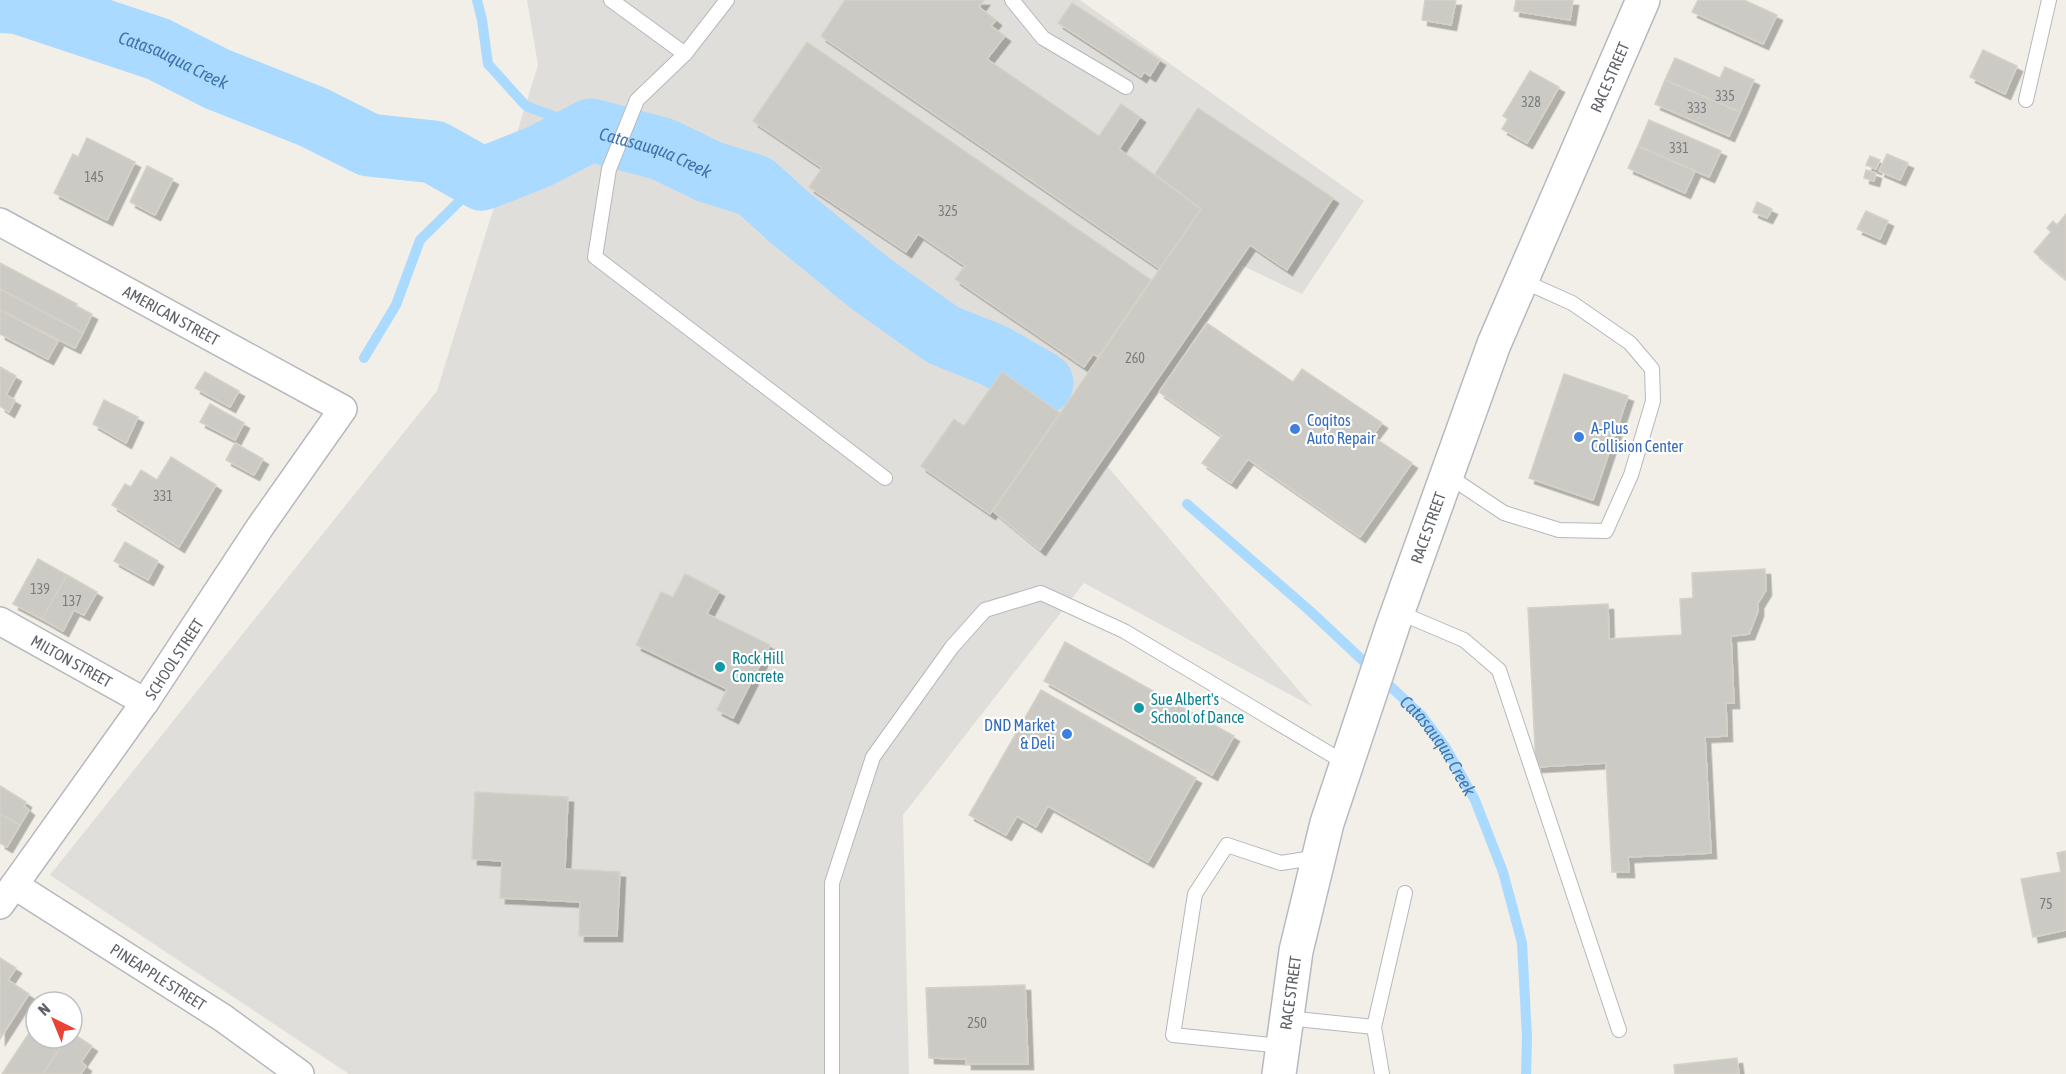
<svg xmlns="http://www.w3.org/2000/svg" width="2066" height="1074" viewBox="0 0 2066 1074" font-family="'Asap Condensed',sans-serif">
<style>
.industrial{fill:#e0deda}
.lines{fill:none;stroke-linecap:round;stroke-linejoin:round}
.stream{stroke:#aadaff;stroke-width:10}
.river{stroke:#aadaff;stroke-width:63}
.building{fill:#cccac5;stroke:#d6d1c6;stroke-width:1.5;filter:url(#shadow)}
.lane-casing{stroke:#b5b8bc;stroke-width:16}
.street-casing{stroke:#b5b8bc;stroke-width:30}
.secondary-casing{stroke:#b6babf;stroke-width:36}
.lane{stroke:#fff;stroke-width:14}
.street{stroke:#fff;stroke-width:27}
.secondary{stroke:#fff;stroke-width:33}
.shop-dot{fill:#3f7fe0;stroke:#fff;stroke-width:2}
.culture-dot{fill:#0f9aa8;stroke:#fff;stroke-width:2}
.labels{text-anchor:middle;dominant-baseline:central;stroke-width:4.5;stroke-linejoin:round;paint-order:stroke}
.number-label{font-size:14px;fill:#7a7d7f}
.street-label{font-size:16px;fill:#5f6368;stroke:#fff}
.shop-label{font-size:16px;fill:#366cbe;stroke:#fff;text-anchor:start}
.culture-label{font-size:16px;fill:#0d838f;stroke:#fff;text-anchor:start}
.water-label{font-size:18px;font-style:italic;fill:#4174aa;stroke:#fff}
</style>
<defs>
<filter id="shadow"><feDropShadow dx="5.5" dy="5.5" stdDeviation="0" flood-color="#0004"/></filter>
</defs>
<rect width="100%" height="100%" fill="#f1efe8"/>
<polygon class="industrial" points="527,0 1080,0 1364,201 1302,294 1243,266 1108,467 1313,707 1084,583 903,815 909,1074 349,1074 50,875 437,391 538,65"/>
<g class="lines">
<g class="stream">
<polyline points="477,0 482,20 488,64 526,106 591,130"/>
<polyline points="364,358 396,305 420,240 482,179"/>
<path id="s1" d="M 1187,504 L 1310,611 L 1422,716 L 1446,748 L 1475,800 L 1503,872 L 1522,943 L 1527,1037 L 1526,1074"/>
</g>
<path class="river" id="s2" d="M 0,1 L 20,3 L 158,49 L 217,79 L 313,117 L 369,145 L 434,152 L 482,179 L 538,157 L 591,130 L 662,149 L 710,172 L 755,186 L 789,217 L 871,284 L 943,335 L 993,355 L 1042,383"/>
</g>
<g class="building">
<polygon points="845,0 984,0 979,7 996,20 991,26 1005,36 987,59 1099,136 1121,104 1140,117 1119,149 1201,209 1160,269 821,36"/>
<polygon points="1425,0 1456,0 1451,25 1422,20"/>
<polygon points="1516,0 1573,0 1570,20 1514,11"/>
<polygon points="1698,0 1744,0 1777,15 1763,44 1692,12"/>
<polygon points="1072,3 1160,60 1150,76 1144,72 1141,77 1058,23"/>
<polygon points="807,42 1151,280 1098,357 1093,354 1084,367 955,279 965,266 918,234 906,252 809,187 822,168 753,121"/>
<polygon points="1983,50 2017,66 2005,94 1970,77"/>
<polygon points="1675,58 1720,78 1725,67 1754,80 1740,112 1665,80"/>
<polygon points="1530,71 1559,87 1527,143 1502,129 1508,119 1503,116"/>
<polygon points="1665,80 1740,112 1729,136 1655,104"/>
<polygon points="1198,108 1333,198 1287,270 1250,245 1040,550 993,511 1201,209 1155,174"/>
<polygon points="1649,120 1721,151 1709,177 1638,146"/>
<polygon points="87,138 135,162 107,220 54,193 73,154 78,157"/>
<polygon points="1638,146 1695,171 1685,193 1628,168"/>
<polygon points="1887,154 1908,163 1900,180 1879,171"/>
<polygon points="1870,156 1880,160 1876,169 1866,165"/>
<polygon points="147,166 173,179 155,215 130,202"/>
<polygon points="1866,170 1876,173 1874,181 1864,178"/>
<polygon points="1757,202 1772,209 1767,218 1753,212"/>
<polygon points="1866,211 1888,221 1880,239 1857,229"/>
<polygon points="2066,214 2066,279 2034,252 2051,232 2047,228 2053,221 2057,225"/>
<polygon points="0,263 77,304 76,306 92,314 83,333 0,289"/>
<polygon points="0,289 83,333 75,348 0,310"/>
<polygon points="0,310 58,341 48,359 0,334"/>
<polygon points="1207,323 1293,382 1302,369 1382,423 1372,436 1412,463 1360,537 1248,459 1231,483 1202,463 1222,436 1159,392"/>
<polygon points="0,367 16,376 6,395 15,400 9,412 0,406"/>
<polygon points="205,372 239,391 230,407 195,388"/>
<polygon points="1002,372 1060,413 990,514 921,466 954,419 964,426"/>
<polygon points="1564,374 1628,396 1593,500 1529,478"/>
<polygon points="104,400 138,417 126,443 93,424"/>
<polygon points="210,404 244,423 235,440 200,422"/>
<polygon points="235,443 263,459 254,475 226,460"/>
<polygon points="171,457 216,485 179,547 112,505 125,484 131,487 141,470 157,480"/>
<polygon points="125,542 158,561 148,580 114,561"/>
<polygon points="38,559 67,575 42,619 13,604"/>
<polygon points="1765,569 1766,590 1758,603 1758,611 1749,634 1731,636 1734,703 1726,703 1727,736 1705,737 1711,853 1628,857 1629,872 1612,872 1606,763 1536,767 1528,608 1608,604 1609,639 1682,635 1680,599 1693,598 1692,573"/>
<polygon points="685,574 719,591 707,614 770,645 733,718 717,710 727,689 636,645 661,592 673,597"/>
<polygon points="67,575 97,592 84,615 74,610 63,631 42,619"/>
<polygon points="1065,642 1234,736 1212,775 1044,681"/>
<polygon points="1041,690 1196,778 1148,862 1048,806 1036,827 1017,816 1006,835 969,815"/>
<polygon points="0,786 26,802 24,806 29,810 20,825 0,814"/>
<polygon points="475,792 568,797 565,869 620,872 617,936 579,936 580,902 500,898 502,861 472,859"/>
<polygon points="0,814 20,825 7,847 0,843"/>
<polygon points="2066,851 2066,930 2033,937 2021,879 2061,872 2057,853"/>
<polygon points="0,958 16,968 8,980 29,994 0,1039"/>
<polygon points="1025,985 1028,1064 966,1064 966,1059 929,1058 926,988"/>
<polygon points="31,1030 36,1033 36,1038 44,1038 60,1048 43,1074 2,1074"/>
<polygon points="72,1033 92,1046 81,1062 86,1066 81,1074 43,1074 67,1038 72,1038"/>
<polygon points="1737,1058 1739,1074 1675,1074 1674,1065"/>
</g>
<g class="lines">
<defs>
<g id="lane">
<polyline points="611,0 685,54"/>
<polyline points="727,0 685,54 637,100 609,169 595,257 885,478"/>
<polyline points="1012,0 1043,38 1126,87"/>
<polyline points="2026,100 2049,0"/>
<polyline points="1447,475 1504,513 1559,530 1606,531 1631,475 1653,401 1652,369 1630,343 1572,303 1521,280"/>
<polyline points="1398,612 1464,640 1499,670 1619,1030"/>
<polyline points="1287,1018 1374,1027"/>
<polyline points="1281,1046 1173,1035 1195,894 1227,845 1281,863 1319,857"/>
<polyline points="832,1074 832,883 873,757 952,647 985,610 1041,593 1124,631 1347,764"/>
<polyline points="1382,1074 1374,1027 1405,893"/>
</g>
<g id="street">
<path id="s3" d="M 0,222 L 343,409 L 260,527 L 145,702 L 0,905"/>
<path id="s4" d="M 0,621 L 145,702"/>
<path id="s5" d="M 14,885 L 223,1018 L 300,1074"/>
</g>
<g id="secondary">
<path id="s6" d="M 1279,1074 L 1296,951 L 1327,823 L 1393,625 L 1494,344 L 1643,0"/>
</g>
</defs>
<use href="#lane" class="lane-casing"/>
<use href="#street" class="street-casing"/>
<use href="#secondary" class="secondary-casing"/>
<use href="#lane" class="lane"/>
<use href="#street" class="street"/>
<use href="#secondary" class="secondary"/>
</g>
<g class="shop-dot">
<circle cx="1295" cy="429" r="6"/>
<circle cx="1579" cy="437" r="6"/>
<circle cx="1067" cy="734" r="6"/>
</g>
<g class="culture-dot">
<circle cx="720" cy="667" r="6"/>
<circle cx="1139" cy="708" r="6"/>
</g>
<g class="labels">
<g class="number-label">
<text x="1725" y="96">335</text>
<text x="1531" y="102">328</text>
<text x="1697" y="108">333</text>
<text x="1679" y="148">331</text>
<text x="94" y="177">145</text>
<text x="948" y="211">325</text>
<text x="1135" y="358">260</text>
<text x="163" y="496">331</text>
<text x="40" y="589">139</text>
<text x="72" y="601">137</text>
<text x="2046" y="904">75</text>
<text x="977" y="1023">250</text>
</g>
<g class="street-label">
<text stroke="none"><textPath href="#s6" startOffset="1054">RACE STREET</textPath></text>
<text stroke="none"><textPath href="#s3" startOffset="195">AMERICAN STREET</textPath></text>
<text stroke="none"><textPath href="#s6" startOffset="568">RACE STREET</textPath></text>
<text transform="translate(174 659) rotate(-57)">SCHOOL STREET</text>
<text stroke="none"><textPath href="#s4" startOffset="82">MILTON STREET</textPath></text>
<text stroke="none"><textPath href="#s5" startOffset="171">PINEAPPLE STREET</textPath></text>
<text stroke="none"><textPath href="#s6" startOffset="82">RACE STREET</textPath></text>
</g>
<g class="shop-label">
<text x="1307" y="420">Coqitos<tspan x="1307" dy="18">Auto Repair</tspan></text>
<text x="1591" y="428">A-Plus<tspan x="1591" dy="18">Collision Center</tspan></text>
<text x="1055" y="725" text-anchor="end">DND Market<tspan x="1055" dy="18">&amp; Deli</tspan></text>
</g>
<g class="culture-label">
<text x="732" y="658">Rock Hill<tspan x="732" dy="18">Concrete</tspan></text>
<text x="1151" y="699">Sue Albert's<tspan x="1151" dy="18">School of Dance</tspan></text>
</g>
<g class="water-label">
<text stroke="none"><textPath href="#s2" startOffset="184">Catasauqua Creek</textPath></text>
<text stroke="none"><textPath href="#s2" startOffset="706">Catasauqua Creek</textPath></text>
<text stroke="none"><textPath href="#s1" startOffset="350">Catasauqua Creek</textPath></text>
</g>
</g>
<g transform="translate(54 1020) rotate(317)"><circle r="28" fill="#ffffff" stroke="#bfc1c3" stroke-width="1.5"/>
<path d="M0-4.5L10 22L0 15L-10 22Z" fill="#ea4335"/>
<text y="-9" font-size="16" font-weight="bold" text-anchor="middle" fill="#5f6368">N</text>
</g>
</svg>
